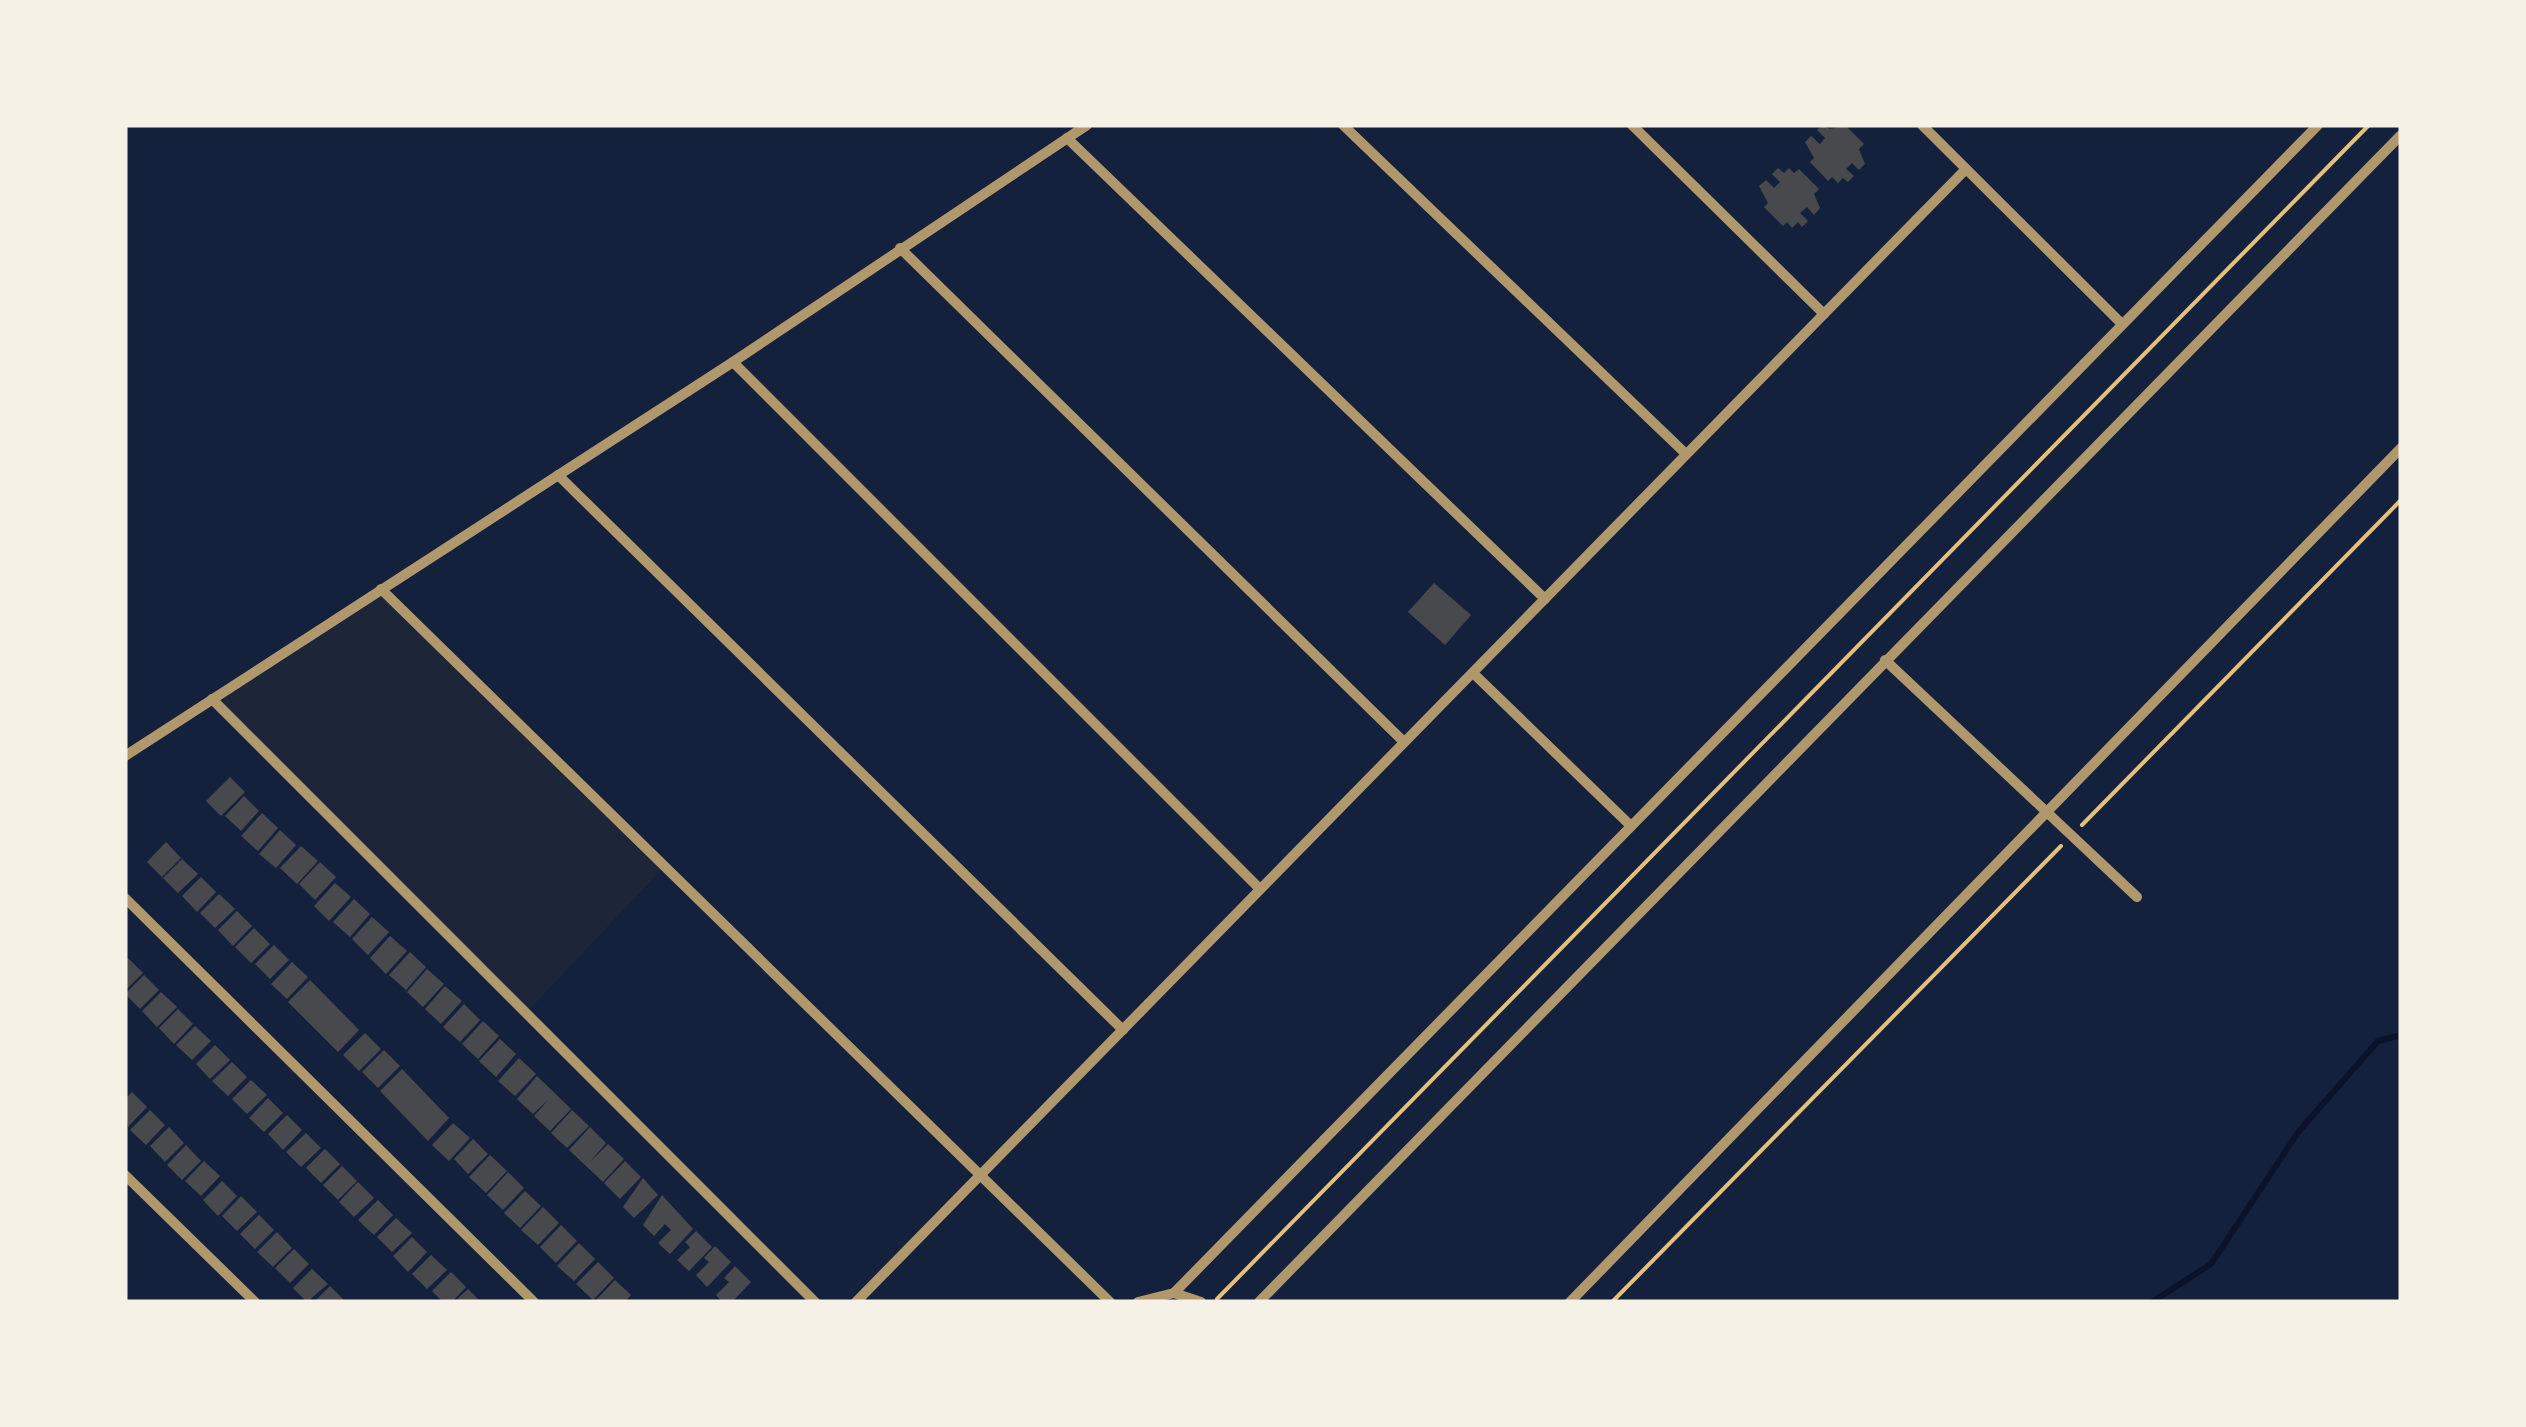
<svg xmlns="http://www.w3.org/2000/svg" width="2526" height="1427" viewBox="0 0 2526 1427" font-family="Overpass,sans-serif">
<style>
.green{fill:#1d2539}
.lines{fill:none;stroke-linecap:round;stroke-linejoin:round}
.stream{stroke:#0b132b;stroke-width:6}
.building{fill:#48494c}
.path{stroke:#e5c07b;stroke-width:4}
.minor{stroke:#b1986c;stroke-width:10}
</style>
<rect width="100%" height="100%" fill="#14213d"/>
<polygon class="green" points="381,589 665,866 526,1013 212,699"/>
<g class="lines">
<polyline class="stream" points="2152,1302 2211,1264 2299,1131 2378,1041 2401,1035"/>
</g>
<g class="building">
<polygon points="1822,125 1830,129 1845,125 1864,144 1859,149 1865,164 1859,170 1852,163 1846,169 1854,176 1848,182 1843,178 1838,183 1832,177 1828,181 1810,162 1814,158 1805,142 1811,136 1820,144 1825,138 1817,130"/>
<polygon points="1778,168 1784,173 1789,168 1794,173 1799,169 1819,189 1814,194 1820,208 1814,215 1807,207 1800,213 1808,221 1802,227 1798,222 1792,228 1787,222 1783,226 1764,207 1768,203 1759,186 1766,180 1774,188 1780,182 1772,174"/>
<polygon points="1434,583 1471,615 1445,645 1408,612"/>
<polygon points="230,777 245,792 221,816 206,801"/>
<polygon points="244,796 259,811 241,831 225,816"/>
<polygon points="262,813 278,828 258,851 241,836"/>
<polygon points="280,830 296,845 276,868 259,854"/>
<polygon points="166,842 181,858 162,877 147,862"/>
<polygon points="301,846 318,861 297,884 280,868"/>
<polygon points="182,859 198,874 178,893 163,878"/>
<polygon points="320,862 336,877 315,900 299,884"/>
<polygon points="201,877 216,892 197,912 182,896"/>
<polygon points="335,883 351,897 329,921 314,906"/>
<polygon points="219,894 235,909 215,928 200,913"/>
<polygon points="354,899 370,914 350,937 333,922"/>
<polygon points="237,911 252,926 233,946 218,930"/>
<polygon points="372,917 389,932 368,955 352,939"/>
<polygon points="254,928 270,944 251,963 235,947"/>
<polygon points="390,936 407,951 386,974 370,958"/>
<polygon points="274,945 289,960 270,979 255,964"/>
<polygon points="410,952 426,967 406,990 389,975"/>
<polygon points="128,958 143,973 125,991 125,961"/>
<polygon points="292,962 308,977 287,999 271,984"/>
<polygon points="427,969 444,984 423,1007 407,992"/>
<polygon points="144,975 159,990 140,1009 125,994"/>
<polygon points="310,980 359,1030 338,1052 288,1002"/>
<polygon points="445,986 462,1001 441,1024 425,1009"/>
<polygon points="161,992 177,1007 157,1027 142,1011"/>
<polygon points="464,1004 480,1020 460,1042 443,1027"/>
<polygon points="178,1009 193,1024 174,1044 159,1028"/>
<polygon points="483,1021 499,1036 478,1059 462,1044"/>
<polygon points="195,1026 211,1041 192,1060 176,1045"/>
<polygon points="365,1033 381,1049 359,1071 343,1055"/>
<polygon points="500,1039 516,1054 496,1077 479,1061"/>
<polygon points="215,1045 230,1060 210,1079 196,1064"/>
<polygon points="384,1050 400,1066 378,1088 362,1072"/>
<polygon points="519,1058 536,1074 515,1096 498,1081"/>
<polygon points="232,1062 247,1077 228,1096 212,1081"/>
<polygon points="402,1069 449,1118 428,1141 380,1091"/>
<polygon points="537,1076 571,1109 550,1131 534,1116 549,1099 533,1114 517,1099"/>
<polygon points="251,1080 267,1095 247,1114 232,1099"/>
<polygon points="132,1092 147,1107 128,1127 125,1099"/>
<polygon points="268,1098 283,1113 264,1132 249,1118"/>
<polygon points="150,1110 165,1125 146,1145 130,1130"/>
<polygon points="572,1110 589,1126 567,1148 551,1133"/>
<polygon points="287,1115 302,1130 283,1150 268,1134"/>
<polygon points="453,1123 470,1138 449,1161 432,1145"/>
<polygon points="169,1127 184,1143 165,1162 150,1146"/>
<polygon points="590,1127 606,1143 590,1162 608,1144 624,1159 603,1182 569,1150"/>
<polygon points="306,1133 321,1148 301,1167 286,1152"/>
<polygon points="473,1139 488,1154 468,1174 454,1159"/>
<polygon points="186,1145 201,1161 182,1180 167,1165"/>
<polygon points="325,1149 340,1164 321,1183 306,1168"/>
<polygon points="490,1155 507,1171 486,1193 469,1177"/>
<polygon points="204,1161 220,1176 201,1196 185,1181"/>
<polygon points="625,1161 641,1177 620,1199 604,1183"/>
<polygon points="342,1166 357,1181 338,1200 323,1185"/>
<polygon points="508,1172 524,1188 503,1210 487,1195"/>
<polygon points="643,1178 658,1195 634,1218 623,1207"/>
<polygon points="222,1181 237,1196 218,1216 203,1200"/>
<polygon points="358,1182 374,1198 354,1217 339,1202"/>
<polygon points="525,1191 541,1206 520,1228 504,1213"/>
<polygon points="662,1195 693,1229 670,1254 658,1243 671,1230 665,1224 654,1236 643,1225"/>
<polygon points="241,1196 257,1212 237,1231 222,1216"/>
<polygon points="378,1200 393,1215 374,1235 358,1220"/>
<polygon points="543,1207 559,1223 538,1245 521,1230"/>
<polygon points="259,1215 274,1230 255,1249 240,1234"/>
<polygon points="396,1218 412,1233 392,1252 377,1237"/>
<polygon points="561,1225 577,1241 556,1263 540,1247"/>
<polygon points="696,1231 712,1247 689,1271 677,1260 690,1247 685,1242"/>
<polygon points="277,1232 292,1248 273,1267 257,1252"/>
<polygon points="412,1237 427,1252 408,1272 393,1256"/>
<polygon points="579,1243 595,1259 574,1281 557,1266"/>
<polygon points="715,1246 731,1262 707,1287 696,1275 709,1262 704,1258"/>
<polygon points="294,1249 309,1264 290,1283 275,1268"/>
<polygon points="431,1255 447,1270 427,1289 412,1274"/>
<polygon points="598,1262 614,1278 593,1300 576,1284"/>
<polygon points="735,1266 751,1282 732,1302 722,1302 716,1295 729,1282 724,1278"/>
<polygon points="312,1269 328,1284 307,1302 293,1288"/>
<polygon points="451,1272 466,1287 452,1302 443,1302 432,1291"/>
<polygon points="615,1280 631,1295 625,1302 594,1302"/>
<polygon points="330,1286 346,1302 314,1302"/>
<polygon points="468,1289 481,1302 454,1302"/>
</g>
<g class="lines">
<g class="path">
<polyline points="2082,825 2401,500"/>
<polyline points="1217,1299 2369,125"/>
<polyline points="1612,1302 2061,846"/>
</g>
<g class="minor">
<polyline points="1343,125 1686,454"/>
<polyline points="1632,125 1824,314"/>
<polyline points="1922,125 2122,324"/>
<polyline points="1067,138 1545,599"/>
<polyline points="900,248 1404,742"/>
<polyline points="733,362 1260,889"/>
<polyline points="558,475 1123,1030"/>
<polyline points="381,589 1110,1302"/>
<polyline points="1885,660 2137,897"/>
<polyline points="1473,673 1631,826"/>
<polyline points="212,699 815,1302"/>
<polyline points="125,756 733,362 1087,125"/>
<polyline points="125,898 534,1302"/>
<polyline points="125,1175 255,1302"/>
<polyline points="1174,1293 2318,125"/>
<polyline points="856,1302 1966,169"/>
<polyline points="1138,1302 1174,1293 1201,1302"/>
<polyline points="1259,1302 2401,135"/>
<polyline points="1570,1302 2401,448"/>
</g>
</g>
<rect width="2526" height="1427" fill="none" stroke="#f6f1e7" stroke-width="255"/>
</svg>
